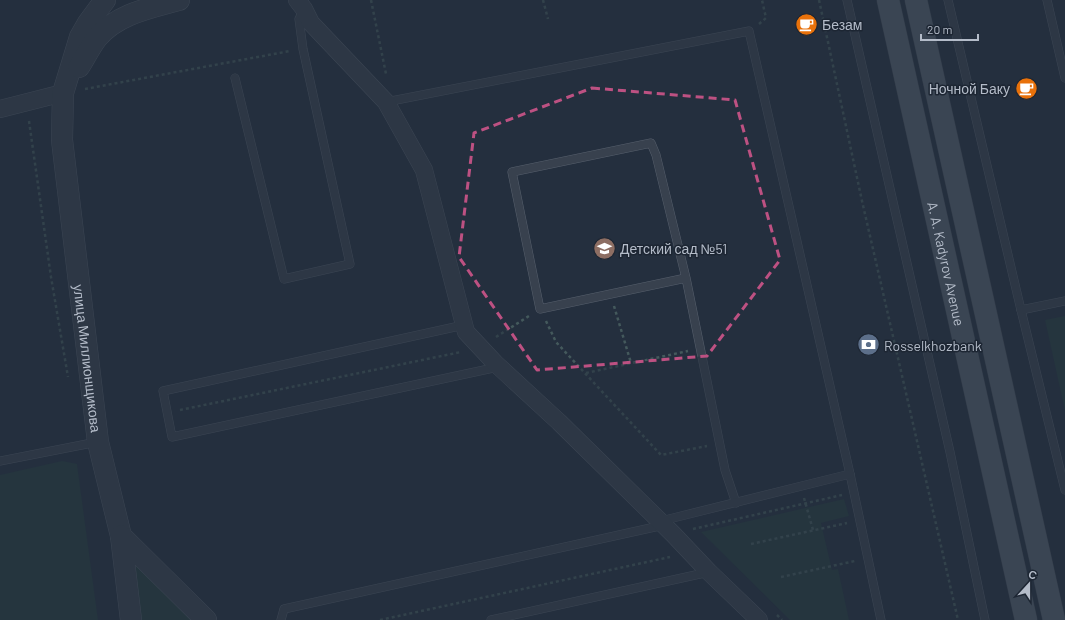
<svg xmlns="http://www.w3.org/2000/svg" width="1065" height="620" viewBox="0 0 1065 620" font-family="Barlow,sans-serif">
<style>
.green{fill:#263c3f}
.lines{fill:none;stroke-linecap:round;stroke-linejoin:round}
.service-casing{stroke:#565f6c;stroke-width:9}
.minor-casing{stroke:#565f6c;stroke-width:18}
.tertiary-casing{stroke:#565f6c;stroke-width:22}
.primary-casing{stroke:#414a57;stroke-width:23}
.path{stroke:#44595c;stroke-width:2.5;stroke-dasharray:3 3;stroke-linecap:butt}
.service{stroke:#38414e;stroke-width:8}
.minor{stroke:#38414e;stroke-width:17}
.tertiary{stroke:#38414e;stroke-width:21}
.primary{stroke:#56606e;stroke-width:22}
.marked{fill:none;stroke:#bd5182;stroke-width:3;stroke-dasharray:8 5;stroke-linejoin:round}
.labels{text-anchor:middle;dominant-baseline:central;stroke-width:3;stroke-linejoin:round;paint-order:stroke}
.poi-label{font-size:14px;fill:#b4bcc9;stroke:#1d2633;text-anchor:start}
.street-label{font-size:14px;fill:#b4bcc9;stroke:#1d2633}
</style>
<rect width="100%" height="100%" fill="#242f3e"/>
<g class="green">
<polygon points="1065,316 1065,411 1045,320"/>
<polygon points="62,461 77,464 98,620 0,620 0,475"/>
<polygon points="844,499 849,516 821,523 832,570 838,569 849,620 790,620 701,532"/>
<polygon points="121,536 206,620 131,620"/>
</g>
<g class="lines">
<defs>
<g id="service">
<polyline points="847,0 950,452 985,620"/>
<polyline points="948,0 1021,310 1065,490"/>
<polyline points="1047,0 1065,78"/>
<polyline points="235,78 284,279 350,264 303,49 299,19 304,9"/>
<polyline points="386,102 749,31 850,474 881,620"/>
<polyline points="686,278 540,309 512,172 651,143 656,155 686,278 725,470 736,503"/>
<polyline points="1021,310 1065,301"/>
<polyline points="464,325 163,391 172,437 498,367"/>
<polyline points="0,461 97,442"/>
<polyline points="661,521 850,474"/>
<polyline points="281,620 284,609 664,525"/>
<polyline points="491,620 709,572"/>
</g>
<g id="minor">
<polyline points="297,0 304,9 311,23 386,102 424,170 466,332 495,363 559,422 673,534 709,572 759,620"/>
<polyline points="0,109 63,93"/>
</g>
<g id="tertiary">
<path id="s1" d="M 105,0 L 88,23 L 80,37 L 63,93 L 62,140 L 98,442 L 121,536 L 131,620"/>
<path d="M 79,67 C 85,58 90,47 97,38 C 117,14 150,8 179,0"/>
<polyline points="121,536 206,620"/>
</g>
<g id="primary">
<path id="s2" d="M 888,0 L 1026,620"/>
<polyline points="916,0 1054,620"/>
</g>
</defs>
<use href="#service" class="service-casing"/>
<use href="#minor" class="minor-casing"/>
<use href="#tertiary" class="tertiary-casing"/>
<use href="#primary" class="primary-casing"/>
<g class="path">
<polyline points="371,0 386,74"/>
<polyline points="543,0 548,19"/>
<polyline points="819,0 862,201 958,620"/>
<polyline points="759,24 766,18 762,0"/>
<polyline points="85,89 290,51"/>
<polyline points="29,121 51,277 68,377"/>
<polyline points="614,306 631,363"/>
<polyline points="546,321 556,342 661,455 707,446"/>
<polyline points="496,337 529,316"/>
<polyline points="586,373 688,351"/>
<polyline points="180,410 461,352"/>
<polyline points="804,498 813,530"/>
<polyline points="693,529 842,495"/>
<polyline points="751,544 847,523"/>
<polyline points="781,577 855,561"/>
<polyline points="777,615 782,620"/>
<polyline points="380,620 670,557"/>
</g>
<use href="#service" class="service"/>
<use href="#minor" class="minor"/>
<use href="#tertiary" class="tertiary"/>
<use href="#primary" class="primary"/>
</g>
<path d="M0 0H1065V620H0ZM 592,88 L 735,100 L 780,260 L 707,356 L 537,370 L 459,257 L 474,133 Z" fill="#242f3e" fill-opacity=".55" fill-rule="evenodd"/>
<path class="marked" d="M 592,88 L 735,100 L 780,260 L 707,356 L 537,370 L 459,257 L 474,133 Z"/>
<defs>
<symbol id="cafe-disc" viewBox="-11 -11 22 22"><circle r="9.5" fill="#e8710a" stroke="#1d2633"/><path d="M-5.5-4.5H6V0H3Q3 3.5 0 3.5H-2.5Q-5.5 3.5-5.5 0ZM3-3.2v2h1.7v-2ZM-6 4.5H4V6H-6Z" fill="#fff"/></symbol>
<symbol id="school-disc" viewBox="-11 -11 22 22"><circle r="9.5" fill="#8d6e63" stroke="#1d2633"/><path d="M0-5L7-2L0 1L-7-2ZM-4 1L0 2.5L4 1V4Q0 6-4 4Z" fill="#fff"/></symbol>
<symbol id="bank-disc" viewBox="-11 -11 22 22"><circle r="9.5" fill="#5c6f8a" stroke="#1d2633"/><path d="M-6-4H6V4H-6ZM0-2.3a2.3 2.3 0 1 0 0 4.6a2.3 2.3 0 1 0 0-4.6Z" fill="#fff"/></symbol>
</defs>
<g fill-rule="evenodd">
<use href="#cafe-disc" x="794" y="12" width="25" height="25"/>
<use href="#cafe-disc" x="1014" y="76" width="25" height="25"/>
<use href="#school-disc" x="592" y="236" width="25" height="25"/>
<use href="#bank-disc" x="856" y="332" width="25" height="25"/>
</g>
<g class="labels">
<g class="poi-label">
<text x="822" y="24">Безам</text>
<text x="1010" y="88" text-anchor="end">Ночной Баку</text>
<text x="620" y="248">Детский сад №51</text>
<text x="884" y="345">Rosselkhozbank</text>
</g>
<g class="street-label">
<text stroke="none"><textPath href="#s2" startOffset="270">A. A. Kadyrov Avenue</textPath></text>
<text stroke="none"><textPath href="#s1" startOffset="370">улица Миллионщикова</textPath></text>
</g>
</g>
<g transform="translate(1029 584) rotate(21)" stroke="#1d2633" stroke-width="3" paint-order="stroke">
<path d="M0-3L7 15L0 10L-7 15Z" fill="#b4bcc9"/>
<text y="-6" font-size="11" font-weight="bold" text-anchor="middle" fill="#b4bcc9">С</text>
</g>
<path d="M921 34v6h57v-6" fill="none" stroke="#b4bcc9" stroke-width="2"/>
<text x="927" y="34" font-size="12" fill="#b4bcc9" stroke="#1d2633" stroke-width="3" paint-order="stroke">20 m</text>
</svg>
